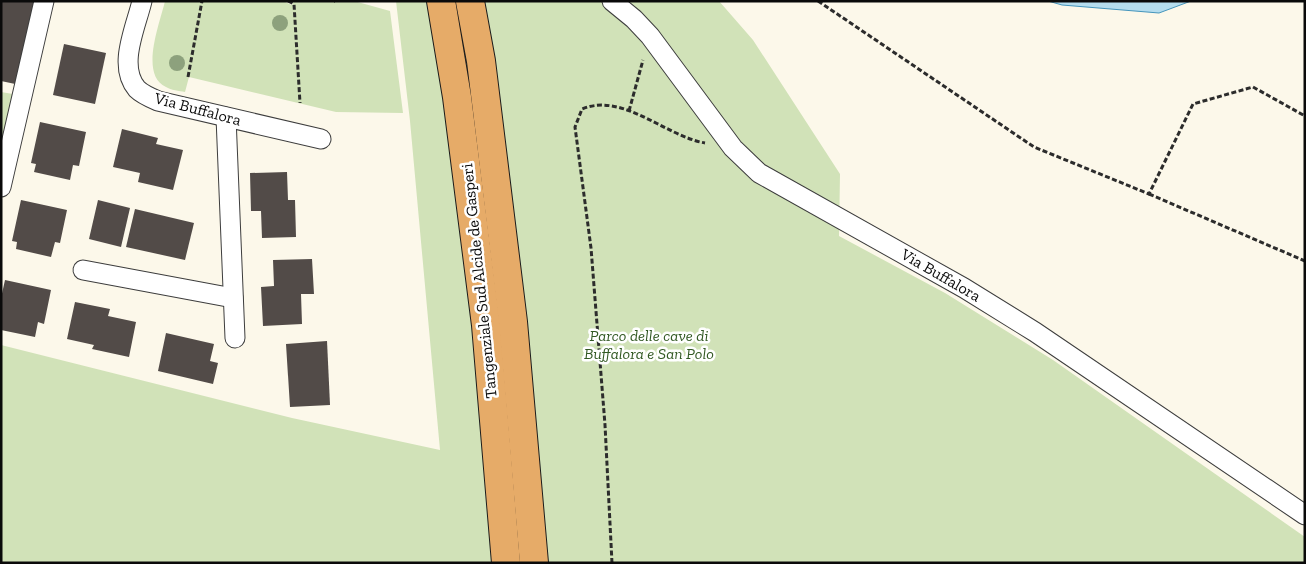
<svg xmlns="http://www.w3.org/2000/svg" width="1306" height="564" viewBox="0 0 1306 564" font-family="'Zilla Slab',serif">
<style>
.green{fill:#d1e2b8}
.water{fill:#b5ddee;stroke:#4595bc}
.building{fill:#524b48}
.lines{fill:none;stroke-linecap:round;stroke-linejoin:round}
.minor-casing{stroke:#3d3d3d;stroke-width:21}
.trunk-casing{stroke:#1b1b1b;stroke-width:30}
.path{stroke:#2c2c2c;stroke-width:3;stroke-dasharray:5 2.5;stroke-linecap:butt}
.minor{stroke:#fff;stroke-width:19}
.trunk{stroke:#e6ab68;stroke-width:28}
.tree{fill:#8da17d}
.labels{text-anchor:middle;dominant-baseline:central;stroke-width:5;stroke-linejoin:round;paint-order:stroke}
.street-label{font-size:16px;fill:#0a0a0a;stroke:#fff}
.park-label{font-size:16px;font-style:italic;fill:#325923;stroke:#fff}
</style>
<rect width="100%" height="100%" fill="#fcf8ea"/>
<g class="green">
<path d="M 165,1 L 283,1 L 292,5 L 294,1 L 354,1 L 390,11 L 403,113 L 336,112 L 189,77 L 185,92 C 179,91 171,90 166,87 C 139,75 160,23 165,1 Z"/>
<polygon points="396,1 719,1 753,40 840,174 839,236 945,293 1053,360 1305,537 1305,563 1,563 1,345 292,418 440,450 410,121"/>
<polygon points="1,92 13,94 1,142"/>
</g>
<polygon class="water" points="1048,1 1191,1 1159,13 1062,5"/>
<g class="building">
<polygon points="1,1 36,1 20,85 1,81"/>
<polygon points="64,44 106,53 95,104 53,95"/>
<polygon points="40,122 86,132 79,166 73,165 70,180 34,172 36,164 31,163"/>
<polygon points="122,129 158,138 156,144 183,150 173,190 138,182 140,173 113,167"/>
<polygon points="287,172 288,200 295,200 296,237 262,238 261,211 251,211 250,173"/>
<polygon points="21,200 67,210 60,243 55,242 51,257 16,249 17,242 12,241"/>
<polygon points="98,200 130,208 121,247 89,239"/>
<polygon points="135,209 194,223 185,260 126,247"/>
<polygon points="312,259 314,294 301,294 302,324 263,326 261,287 274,286 273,260"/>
<polygon points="5,280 51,290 44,324 38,322 35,337 1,330 1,298"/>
<polygon points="75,302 110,309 108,316 136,322 129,357 92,349 94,345 67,339"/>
<polygon points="166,333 214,344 210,361 218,363 213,384 158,371"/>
<polygon points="327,341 330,405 290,407 286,344"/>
</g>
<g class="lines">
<defs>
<g id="minor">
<path d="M 142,1 C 136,27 117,66 137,89 C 142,94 151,98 158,101 L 321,139"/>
<polyline points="612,1 634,19 650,36 733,148 759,173 964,288 1035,332 1305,515"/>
<polyline points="226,117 235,338"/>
<polyline points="1,187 44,1"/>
<polyline points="83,270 233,298"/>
</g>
<g id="trunk">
<polyline points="441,1 457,97 486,325 506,563"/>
<polyline points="470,1 481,61 513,322 534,563"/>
</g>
</defs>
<use href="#minor" class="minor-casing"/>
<use href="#trunk" class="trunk-casing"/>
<g class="path">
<polyline points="288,1 294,4 300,103"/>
<polyline points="334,1 335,1"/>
<polyline points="818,1 1034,147 1149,194 1193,104 1253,87 1305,116"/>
<polyline points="188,77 202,1"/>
<polyline points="629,111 643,60"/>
<polyline points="1149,194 1305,261"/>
<path d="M 612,563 L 605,425 L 591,248 L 575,127 L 582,109 C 623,92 665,136 705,143"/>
</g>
<use href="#minor" class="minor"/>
<use href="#trunk" class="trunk"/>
</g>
<g class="tree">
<circle cx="280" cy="23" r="8"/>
<circle cx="177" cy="63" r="8"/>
</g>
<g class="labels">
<g class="street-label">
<text transform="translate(198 109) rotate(15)">Via Buffalora</text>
<text transform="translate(941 275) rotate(30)">Via Buffalora</text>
<text transform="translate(479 281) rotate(-96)">Tangenziale Sud Alcide de Gasperi</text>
</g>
<g class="park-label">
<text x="649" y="335">Parco delle cave di<tspan x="649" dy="18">Buffalora e San Polo</tspan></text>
</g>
</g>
<rect width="1306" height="564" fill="none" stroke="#0a0a0a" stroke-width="5"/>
</svg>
